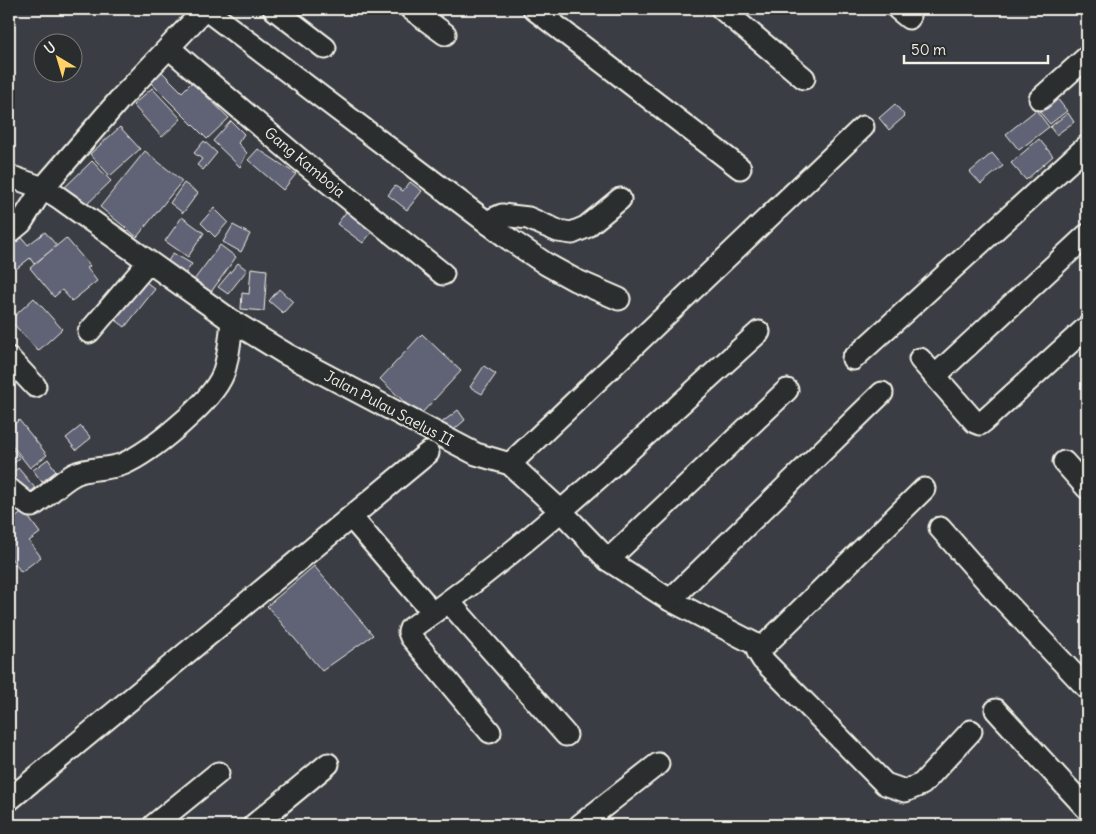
<svg xmlns="http://www.w3.org/2000/svg" width="1096" height="834" viewBox="0 0 1096 834" font-family="Delius,sans-serif">
<style>
.building{fill:#616476;stroke:#f4f1e8}
.lines{fill:none;stroke-linecap:round;stroke-linejoin:round}
.minor-casing{stroke:#f4f1e8;stroke-width:25}
.minor{stroke:#2a2d2e;stroke-width:21}
.labels{text-anchor:middle;dominant-baseline:central;stroke-width:4.5;stroke-linejoin:round;paint-order:stroke}
.street-label{font-size:15px;fill:#f4f1e8;stroke:#2a2d2e}
</style>
<rect width="100%" height="100%" fill="#3a3e44"/>
<filter id="ink" filterUnits="userSpaceOnUse"><feTurbulence type="fractalNoise" baseFrequency=".02" numOctaves="2"/><feDisplacementMap in="SourceGraphic" scale="10" xChannelSelector="R" yChannelSelector="G"/><feConvolveMatrix kernelMatrix="1 2 1 2 8 2 1 2 1" color-interpolation-filters="sRGB"/></filter>
<g filter="url(#ink)">
<g class="building">
<polygon points="160,70 182,92 192,82 229,118 207,139 149,81"/>
<polygon points="152,88 181,119 162,137 133,105"/>
<polygon points="1056,97 1067,111 1050,124 1038,110"/>
<polygon points="895,104 905,116 889,130 879,118"/>
<polygon points="1036,110 1049,127 1019,150 1006,134"/>
<polygon points="1068,113 1074,122 1056,135 1050,127"/>
<polygon points="231,121 244,134 238,143 247,153 240,167 213,141"/>
<polygon points="120,127 140,149 110,176 90,154"/>
<polygon points="1039,139 1053,156 1026,180 1011,163"/>
<polygon points="204,141 217,153 203,170 197,165 202,159 194,153"/>
<polygon points="258,149 296,174 283,190 248,160"/>
<polygon points="145,151 182,181 137,237 100,207"/>
<polygon points="992,153 1003,166 981,184 970,172"/>
<polygon points="92,161 111,181 82,209 63,189"/>
<polygon points="410,182 422,191 407,210 388,195 395,186 403,191"/>
<polygon points="184,183 198,193 183,213 170,203"/>
<polygon points="214,208 228,222 215,237 201,223"/>
<polygon points="349,208 375,228 363,243 337,224"/>
<polygon points="182,217 204,233 188,257 165,241"/>
<polygon points="233,225 250,234 241,252 223,242"/>
<polygon points="15,229 28,245 45,232 57,246 34,264 30,258 16,269 9,261 9,235"/>
<polygon points="66,238 90,266 87,268 97,281 72,301 62,290 54,297 30,268"/>
<polygon points="220,245 236,257 211,292 194,280"/>
<polygon points="173,253 192,264 183,277 165,266"/>
<polygon points="238,263 247,270 228,294 218,287"/>
<polygon points="251,268 267,270 264,311 241,309 242,293 249,294"/>
<polygon points="140,277 155,289 125,327 109,315"/>
<polygon points="279,289 293,302 283,313 269,301"/>
<polygon points="34,298 62,329 38,351 10,320"/>
<polygon points="422,334 461,371 419,416 380,379"/>
<polygon points="484,366 496,374 482,394 470,387"/>
<polygon points="458,410 465,420 449,434 440,424"/>
<polygon points="19,420 47,455 30,468 11,444 9,446 9,421 12,426"/>
<polygon points="81,426 91,438 76,450 66,438"/>
<polygon points="11,447 20,458 9,467 9,449"/>
<polygon points="48,459 56,471 42,482 33,470"/>
<polygon points="18,468 35,488 23,498 9,481 9,476"/>
<polygon points="24,511 40,533 29,541 41,557 21,572 9,555 9,523"/>
<polygon points="314,566 373,635 322,671 267,606"/>
</g>
<g class="lines">
<defs>
<g id="minor">
<polyline points="205,9 509,239 546,264 575,280 619,299"/>
<polyline points="274,9 325,48"/>
<polyline points="411,9 445,34"/>
<polyline points="534,9 740,168"/>
<polyline points="722,9 804,78"/>
<polyline points="898,9 909,18"/>
<polyline points="169,48 298,158 443,274"/>
<polyline points="1040,99 1087,57"/>
<polyline points="9,176 43,188 58,197 232,321 286,354 476,454 510,464 561,511 608,560 670,600 761,647"/>
<polyline points="489,224 493,219 502,215 528,218 558,231 572,233 586,227 620,199"/>
<polyline points="9,233 21,223 43,188 120,99 205,9"/>
<polyline points="89,332 148,263"/>
<polyline points="9,358 35,386"/>
<polyline points="853,359 1087,146"/>
<polyline points="920,359 975,422 980,424 984,421 1087,327"/>
<polyline points="935,376 1087,235"/>
<polyline points="1064,462 1087,488"/>
<polyline points="510,464 863,127"/>
<path d="M 9,489 L 30,506 L 32,506 C 47,497 59,482 75,474 C 89,467 108,470 123,464 C 151,452 212,402 223,374 C 229,357 230,339 232,321"/>
<polyline points="924,489 765,645 761,647 758,652 763,660 885,784 905,791 922,784 971,731"/>
<polyline points="351,517 423,601"/>
<polyline points="940,528 999,595 1087,688"/>
<polyline points="608,560 787,390"/>
<polyline points="670,600 882,393"/>
<polyline points="449,602 566,735"/>
<polyline points="996,710 1087,809"/>
<path d="M 490,732 L 411,637 L 409,632 L 410,629 C 536,542 646,434 759,332"/>
<polyline points="9,800 428,453"/>
<polyline points="154,825 218,773"/>
<polyline points="254,825 328,764"/>
<polyline points="580,825 658,764"/>
</g>
</defs>
<use href="#minor" class="minor-casing"/>
<use href="#minor" class="minor"/>
</g>
</g>
<g class="labels">
<g class="street-label">
<text transform="translate(305 162) rotate(40)">Gang Kamboja</text>
<text transform="translate(389 408) rotate(28)">Jalan Pulau Saelus II</text>
</g>
</g>
<rect width="1096" height="834" fill="none" stroke="#2a2d2e" stroke-width="30"/>
<rect x="15" y="15" width="1066" height="804" fill="none" stroke="#f4f1e8" stroke-width="2" filter="url(#ink)"/>
<g transform="translate(58 58) rotate(322)"><circle r="24" fill="#2a2d2e" stroke="#7b7b78"/>
<path d="M0-4L9 19L0 12L-9 19Z" fill="#ffd166"/>
<text y="-8" font-size="14" font-weight="bold" text-anchor="middle" fill="#f4f1e8">U</text>
</g>
<path d="M904 55v8h144v-8" fill="none" stroke="#f4f1e8" stroke-width="2.5"/>
<text x="911" y="55" font-size="15" fill="#f4f1e8" stroke="#2a2d2e" stroke-width="4" paint-order="stroke">50 m</text>
</svg>
